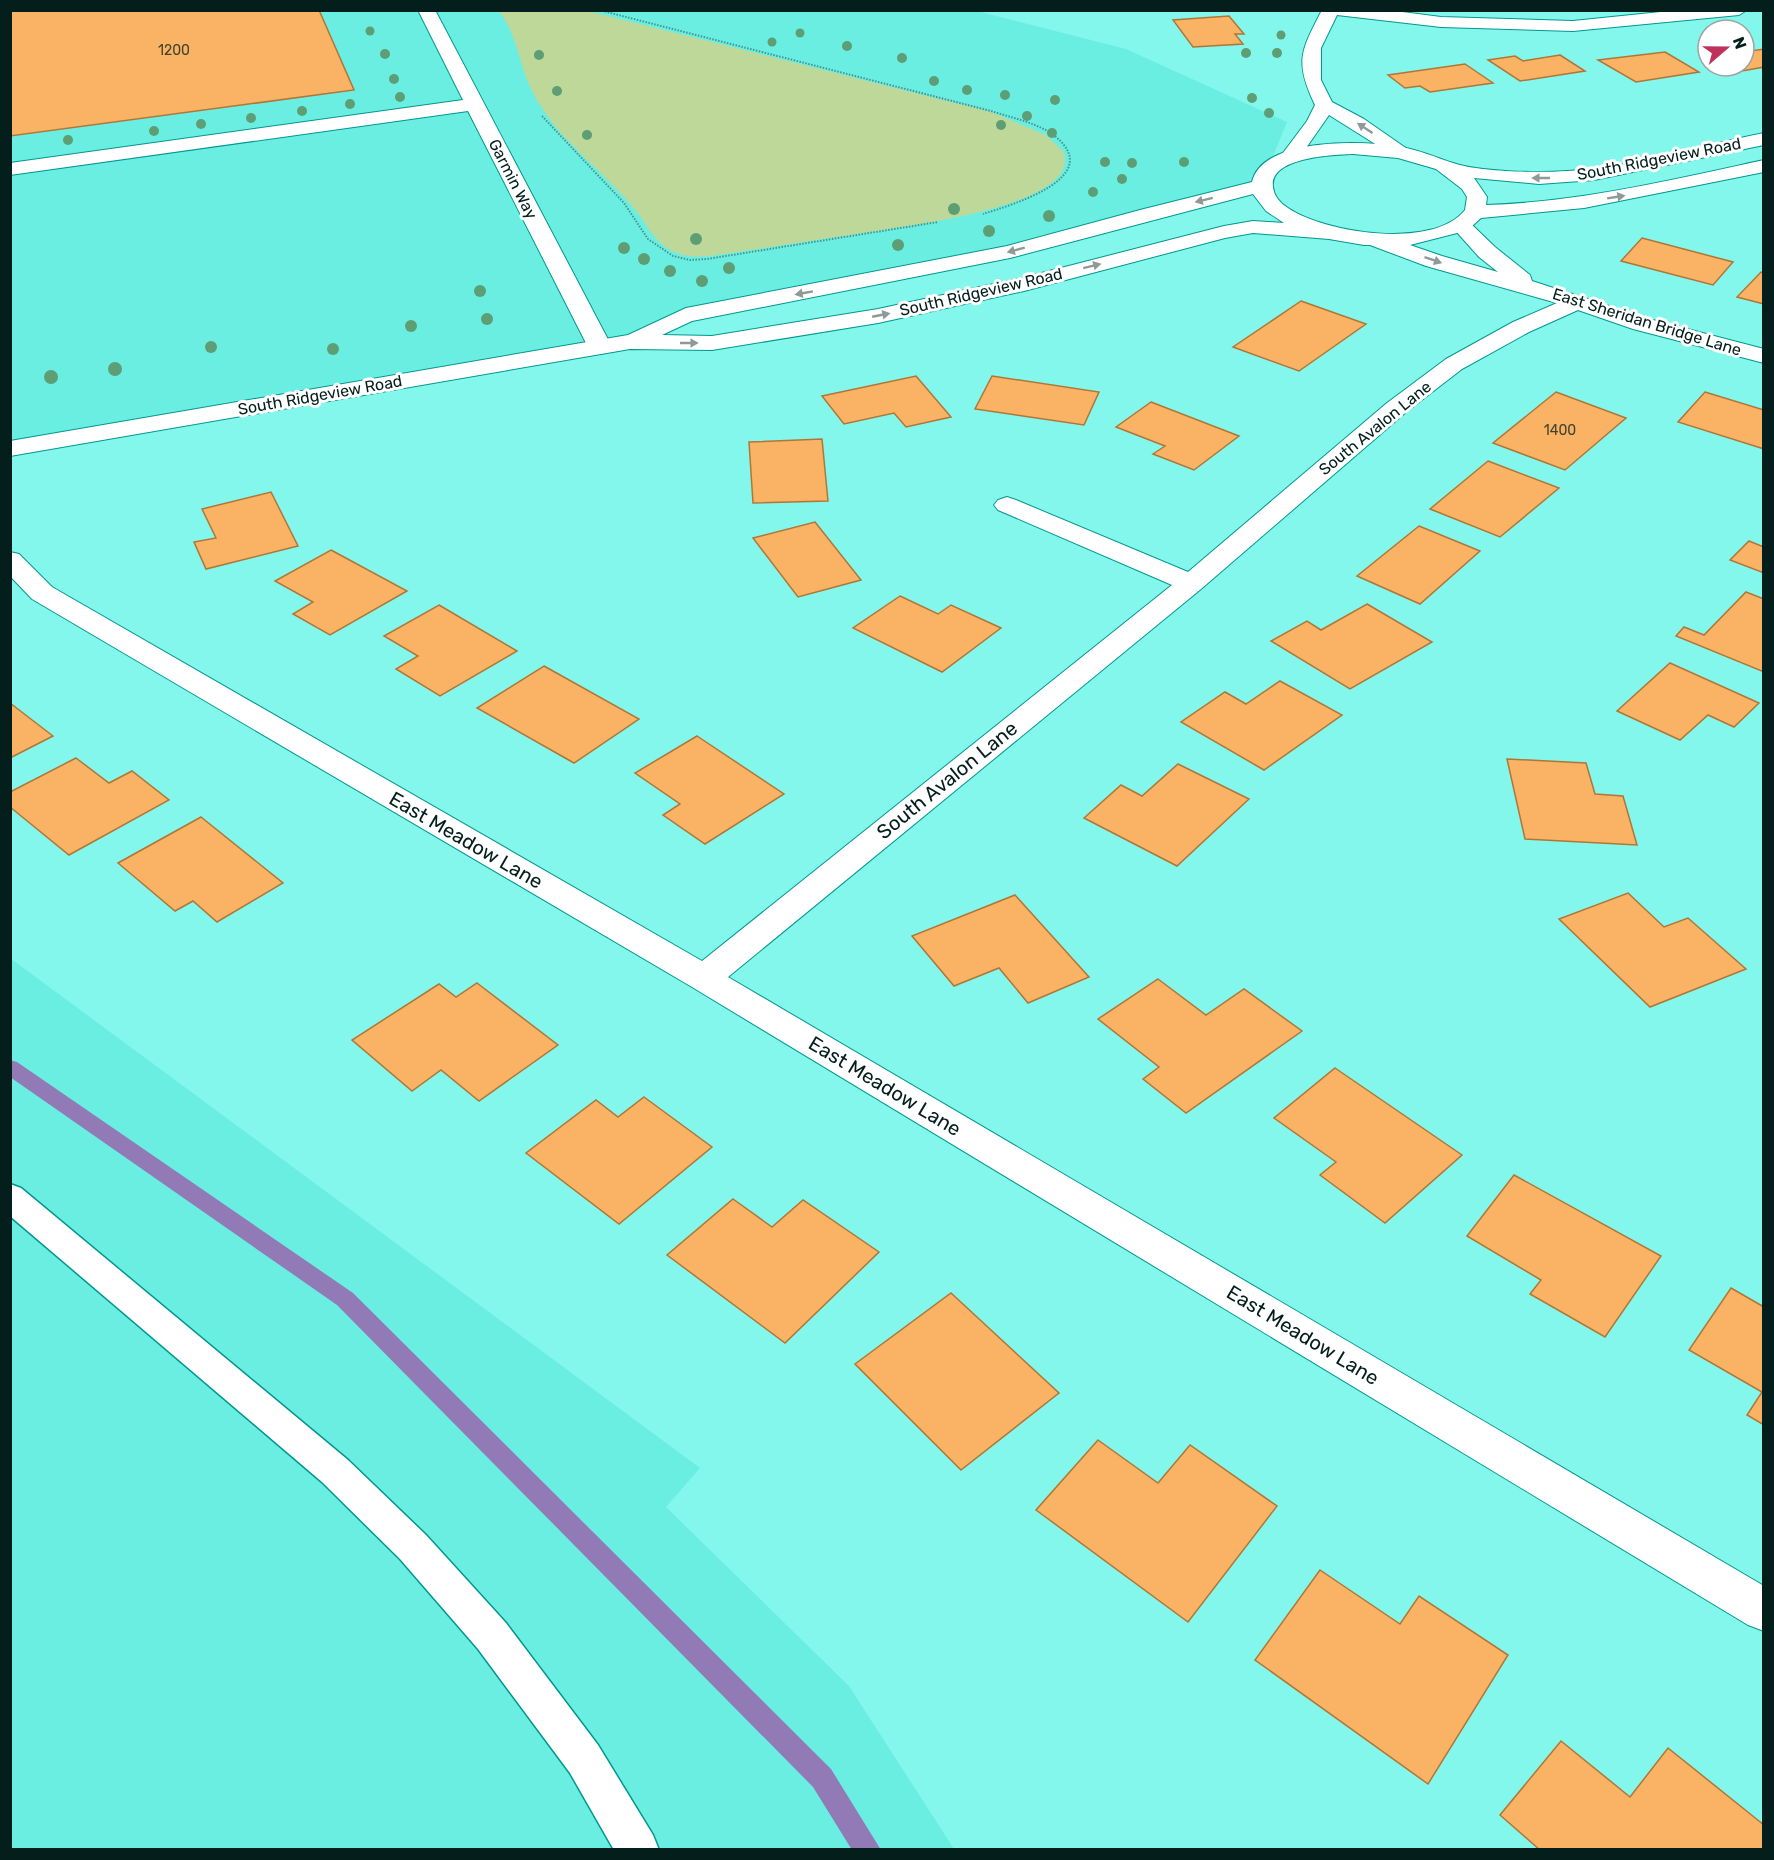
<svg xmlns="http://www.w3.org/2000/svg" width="1774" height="1860" viewBox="0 0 1774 1860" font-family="Rubik,sans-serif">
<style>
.built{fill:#6beee2}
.green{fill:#bdd899}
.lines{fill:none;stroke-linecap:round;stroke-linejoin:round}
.stream{fill:#917ab6;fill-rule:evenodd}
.building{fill:#fab264;stroke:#af7737;stroke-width:1.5}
.lane-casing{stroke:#00978e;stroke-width:3}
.street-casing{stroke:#00978e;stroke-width:2}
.secondary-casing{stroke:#00978e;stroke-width:2}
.path{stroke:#49938b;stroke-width:2;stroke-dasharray:1.5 1.5;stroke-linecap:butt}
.lane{fill:#fff;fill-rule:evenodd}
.street{fill:#fff;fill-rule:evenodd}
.secondary{fill:#fff;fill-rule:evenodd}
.tree{fill:#5e9e75}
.oneway{fill:#8e9a98}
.labels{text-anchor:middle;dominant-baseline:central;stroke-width:6;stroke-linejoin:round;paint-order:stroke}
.far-number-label{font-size:14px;fill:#42432d}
.far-street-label{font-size:16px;fill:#041e1b;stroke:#fff}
.street-label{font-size:20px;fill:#041e1b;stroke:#fff}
</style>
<rect width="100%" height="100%" fill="#84f7ec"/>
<g class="built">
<polygon points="11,11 977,11 1126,49 1287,122 1261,186 1010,252 686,315 630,342 11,449"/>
<polygon points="10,958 700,1468 666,1507 849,1686 954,1849 11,1849"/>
</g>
<path class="green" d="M 499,11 L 588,11 L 991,112 L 1046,135 L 1064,152 C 1066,160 1065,170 1058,177 C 1025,212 912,225 863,233 C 817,240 770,247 724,254 C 705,257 687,259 670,250 C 655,242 647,225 637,212 C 605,172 558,140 534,95 C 519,68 518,35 499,11 Z"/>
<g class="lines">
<polygon class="stream" points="10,1060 17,1062 353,1293 831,1769 881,1850 852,1850 813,1787 337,1305 10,1077"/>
</g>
<g class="building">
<polygon points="10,10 319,10 354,90 10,136"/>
<polygon points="1229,16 1244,34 1235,34 1243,44 1193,47 1173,20"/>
<polygon points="1764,49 1764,67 1736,72 1726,66 1744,66 1744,52"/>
<polygon points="1665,52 1699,72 1636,82 1598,60"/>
<polygon points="1560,55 1585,71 1520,81 1488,60 1515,56 1523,61"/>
<polygon points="1465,64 1493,83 1430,92 1420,86 1405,88 1388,75"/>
<polygon points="1642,238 1733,262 1713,285 1621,261"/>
<polygon points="1761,272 1764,273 1764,304 1737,297"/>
<polygon points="1301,301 1366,324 1299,371 1233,347"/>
<polygon points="916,376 951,417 906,427 894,413 844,424 822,396"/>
<polygon points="992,376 1099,392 1084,425 975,409"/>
<polygon points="1556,392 1626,418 1565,470 1493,443"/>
<polygon points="1705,392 1764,410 1764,449 1678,422"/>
<polygon points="1151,402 1239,436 1194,470 1153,454 1165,446 1116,427"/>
<polygon points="822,439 828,501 753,503 749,442"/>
<polygon points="1488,461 1559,488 1500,537 1430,509"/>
<polygon points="271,492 298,546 206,569 194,542 216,538 202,509"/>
<polygon points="815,522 861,580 798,597 753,538"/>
<polygon points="1419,526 1480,551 1420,604 1357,576"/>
<polygon points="1749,541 1764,547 1764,573 1730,560"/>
<polygon points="331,550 407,591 330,635 293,614 313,602 275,581"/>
<polygon points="1746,592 1764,599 1764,672 1676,636 1684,627 1704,635"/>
<polygon points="900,596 938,614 951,605 1001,628 942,672 853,628"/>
<polygon points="1367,604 1432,642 1350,689 1271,641 1307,621 1321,630"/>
<polygon points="439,605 517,651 440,696 396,669 418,656 384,636"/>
<polygon points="1670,663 1759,703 1734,727 1708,715 1680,740 1617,711"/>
<polygon points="544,666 639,719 574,763 477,708"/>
<polygon points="1280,681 1342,715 1264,770 1181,722 1225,692 1246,704"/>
<polygon points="10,703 53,736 10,758"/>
<polygon points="697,736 784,794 705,844 663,815 680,804 635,773"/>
<polygon points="76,758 109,783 132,771 169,800 69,855 10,807 10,792"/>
<polygon points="1507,759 1586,763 1595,794 1623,796 1637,845 1525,839"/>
<polygon points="1178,764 1249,799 1177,866 1084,818 1121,785 1142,796"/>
<polygon points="201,817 283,883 217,922 193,901 175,911 118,863"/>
<polygon points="1628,893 1664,927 1688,918 1746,969 1650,1007 1559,919"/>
<polygon points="1015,895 1089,977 1028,1003 999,968 954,986 912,936"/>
<polygon points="1158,979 1206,1015 1244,989 1302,1031 1186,1113 1143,1079 1159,1067 1098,1019"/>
<polygon points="477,983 558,1045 479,1101 441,1070 412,1091 352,1040 439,984 456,997"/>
<polygon points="1335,1068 1462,1155 1385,1223 1320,1175 1336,1162 1274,1118"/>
<polygon points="644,1097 712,1147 619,1224 526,1153 596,1100 618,1117"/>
<polygon points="1514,1175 1661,1256 1605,1337 1530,1294 1541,1280 1467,1236"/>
<polygon points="733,1199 772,1227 803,1200 879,1252 785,1343 667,1255"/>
<polygon points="1731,1288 1764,1307 1764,1425 1747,1415 1762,1392 1689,1350"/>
<polygon points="951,1293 1059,1393 961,1470 855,1364"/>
<polygon points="1098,1440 1158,1483 1190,1445 1277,1506 1188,1622 1036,1510"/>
<polygon points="1320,1570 1400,1624 1419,1596 1508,1655 1428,1784 1255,1660"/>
<polygon points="1561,1741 1630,1797 1668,1748 1764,1825 1764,1849 1540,1850 1500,1815"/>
</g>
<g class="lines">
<defs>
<polygon id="lane" points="10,1184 21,1188 348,1460 426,1535 506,1623 598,1745 653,1835 659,1850 614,1850 570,1773 478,1649 400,1559 322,1482 10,1216"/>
<g id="street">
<polygon points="418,10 435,10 612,347 608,352 600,354 592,352 588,347 468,111 10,175 10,163 463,100"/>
<path d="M 1322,10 L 1387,10 L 1441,17 L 1573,21 L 1680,10 L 1747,10 L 1739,15 L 1573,31 L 1441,27 L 1337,15 L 1321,48 L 1321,80 L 1332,102 L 1364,119 L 1413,153 L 1410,157 L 1396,157 L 1329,115 L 1297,161 L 1283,161 L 1280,157 L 1307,121 L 1315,105 C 1294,61 1301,51 1322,10 Z"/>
<polygon points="1461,219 1468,221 1495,247 1530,275 1532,281 1649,319 1764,349 1764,363 1633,329 1578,310 1529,332 1462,369 1405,413 1201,589 728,977 1764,1586 1764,1631 1748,1625 692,987 32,599 10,576 10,552 19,554 52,587 702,961 1172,585 998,510 994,505 998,500 1007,497 1016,500 1188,572 1387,403 1446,359 1513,322 1557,303 1426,266 1370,245 1367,240 1370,235 1378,234 1442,256 1498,272 1479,257 1454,229 1451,225 1454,221"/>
</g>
<path id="secondary" d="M 1764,133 L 1764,145 L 1594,180 L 1539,184 L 1474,178 L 1487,197 L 1486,205 C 1580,202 1672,180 1764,160 L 1764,172 L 1584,208 L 1481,218 L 1471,227 L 1457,233 L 1410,245 L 1364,245 L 1329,239 L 1253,233 L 1225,238 L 1024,291 L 878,323 L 712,350 L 630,349 L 10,456 L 10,441 L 628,335 L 686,308 L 1007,246 L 1140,210 L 1252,182 C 1262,137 1366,140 1401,147 C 1419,150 1435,157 1453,163 C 1479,172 1538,173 1567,171 C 1633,168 1698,146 1764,133 ZM 1353,154 L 1398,158 L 1436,169 L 1462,189 L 1467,197 L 1465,210 C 1433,250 1325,233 1288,208 C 1280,203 1274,196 1273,187 C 1269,157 1333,155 1353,154 ZM 1253,194 L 1266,211 L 1284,223 L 1253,221 L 1224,226 L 1022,278 L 878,309 L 712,336 L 662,335 L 692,321 L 1010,258 Z"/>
</defs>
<use href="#lane" class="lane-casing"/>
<use href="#street" class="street-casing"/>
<use href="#secondary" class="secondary-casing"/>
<g class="path">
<path d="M 599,10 L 991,111 C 1012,118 1039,123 1056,137 C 1105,178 1011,205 983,214"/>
<polyline points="542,116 624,203 648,239 673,256 690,260 707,259 938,222"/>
</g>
<use href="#lane" class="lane"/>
<use href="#street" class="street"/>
<use href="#secondary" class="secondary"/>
</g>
<g class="tree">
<circle cx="370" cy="31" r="4.5"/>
<circle cx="800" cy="33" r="4.5"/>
<circle cx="1281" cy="35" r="4.5"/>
<circle cx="772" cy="42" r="4.5"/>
<circle cx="847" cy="46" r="5"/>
<circle cx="1246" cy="53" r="5"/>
<circle cx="1277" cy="53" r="5"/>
<circle cx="385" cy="54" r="5"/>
<circle cx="539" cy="55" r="5"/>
<circle cx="902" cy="58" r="5"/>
<circle cx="394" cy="79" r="5"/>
<circle cx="934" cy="81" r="5"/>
<circle cx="967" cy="90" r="5"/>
<circle cx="557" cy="91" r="5"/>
<circle cx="1005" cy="95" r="5"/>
<circle cx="400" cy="97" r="5"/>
<circle cx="1252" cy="98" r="5"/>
<circle cx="1055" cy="100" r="5"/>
<circle cx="350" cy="104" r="5"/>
<circle cx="302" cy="111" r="5"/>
<circle cx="1269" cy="113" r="5"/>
<circle cx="1027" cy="116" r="5"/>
<circle cx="251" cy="118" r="5"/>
<circle cx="201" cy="124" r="5"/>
<circle cx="1001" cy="125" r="5"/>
<circle cx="154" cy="131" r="5"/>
<circle cx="1052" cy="133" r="5"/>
<circle cx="587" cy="135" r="5"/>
<circle cx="68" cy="140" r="5"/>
<circle cx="1105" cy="162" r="5"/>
<circle cx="1184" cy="162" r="5"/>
<circle cx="1132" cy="163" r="5"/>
<circle cx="1122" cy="179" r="5"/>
<circle cx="1093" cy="192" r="5"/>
<circle cx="954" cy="209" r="6"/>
<circle cx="1049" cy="216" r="6"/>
<circle cx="989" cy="231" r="6"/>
<circle cx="696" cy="239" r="6"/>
<circle cx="898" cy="245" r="6"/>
<circle cx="624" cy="248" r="6"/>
<circle cx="644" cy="259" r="6"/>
<circle cx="729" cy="268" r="6"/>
<circle cx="670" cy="271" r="6"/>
<circle cx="702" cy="281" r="6"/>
<circle cx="480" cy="291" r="6"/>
<circle cx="487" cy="319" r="6"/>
<circle cx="411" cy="326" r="6"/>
<circle cx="211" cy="347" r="6"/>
<circle cx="333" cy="349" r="6"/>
<circle cx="115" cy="369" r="7"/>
<circle cx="51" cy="377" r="7"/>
</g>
<defs><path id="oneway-solid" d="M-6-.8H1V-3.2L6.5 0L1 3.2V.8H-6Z" transform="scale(1.5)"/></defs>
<g class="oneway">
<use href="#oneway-solid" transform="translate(1365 128) rotate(-147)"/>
<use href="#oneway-solid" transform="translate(1541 178) rotate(180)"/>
<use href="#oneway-solid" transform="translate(1616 197) rotate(-9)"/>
<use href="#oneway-solid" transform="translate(1204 200) rotate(166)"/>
<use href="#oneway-solid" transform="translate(1016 250) rotate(165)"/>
<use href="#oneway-solid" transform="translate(1433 260) rotate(19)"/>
<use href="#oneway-solid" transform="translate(1092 266) rotate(-14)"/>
<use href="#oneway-solid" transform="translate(804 293) rotate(170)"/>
<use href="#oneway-solid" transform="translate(881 315) rotate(-11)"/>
<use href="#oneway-solid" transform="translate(689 343)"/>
</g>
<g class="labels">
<g class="far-number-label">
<text x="174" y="50">1200</text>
<text x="1560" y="430">1400</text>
</g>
<g class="far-street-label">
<text transform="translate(1659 159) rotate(-11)">South Ridgeview Road</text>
<text transform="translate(513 179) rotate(63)">Garmin Way</text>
<text transform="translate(981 292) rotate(-13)">South Ridgeview Road</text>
<text transform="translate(1647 322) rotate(17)">East Sheridan Bridge Lane</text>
<text transform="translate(320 395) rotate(-10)">South Ridgeview Road</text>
<text transform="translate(1375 428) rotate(-39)">South Avalon Lane</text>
</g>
<g class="street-label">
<text transform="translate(947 780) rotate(-39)">South Avalon Lane</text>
<text transform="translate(466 840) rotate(30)">East Meadow Lane</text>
<text transform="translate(885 1086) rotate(31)">East Meadow Lane</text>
<text transform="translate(1303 1335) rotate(31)">East Meadow Lane</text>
</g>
</g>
<rect width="1774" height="1860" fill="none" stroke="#041e1b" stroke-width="24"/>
<g transform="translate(1726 48) rotate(70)"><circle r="28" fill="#ffffff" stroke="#9ba5a4" stroke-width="1.5"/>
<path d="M0-4.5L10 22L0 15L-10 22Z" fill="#c0325e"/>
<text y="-9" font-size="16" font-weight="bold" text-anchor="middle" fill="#041e1b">N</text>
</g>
</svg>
